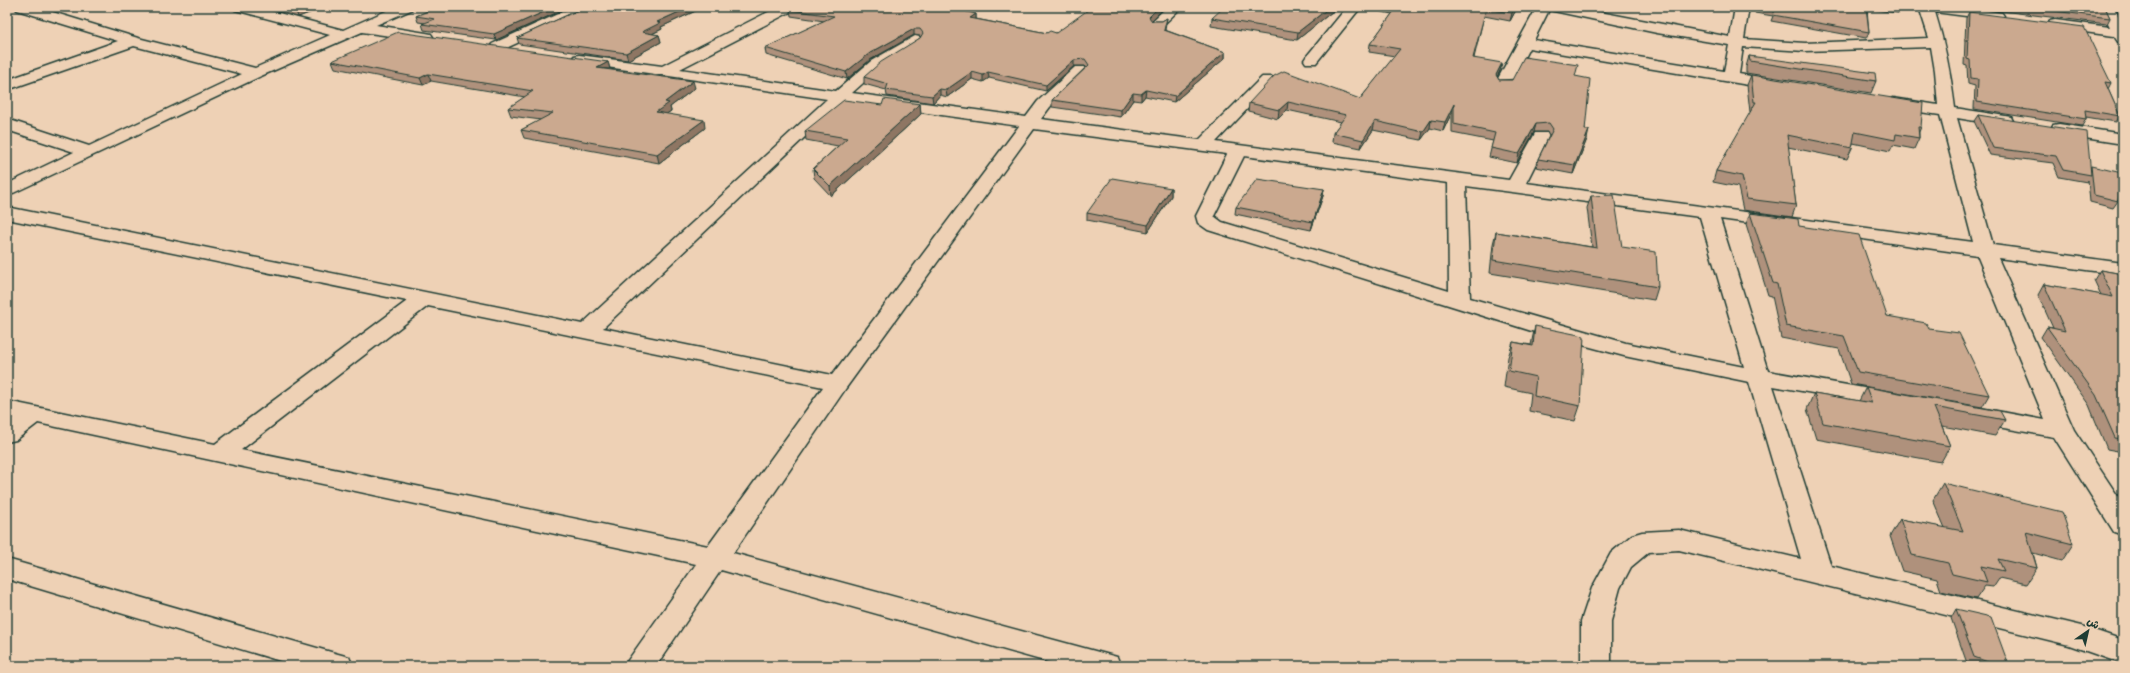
<svg xmlns="http://www.w3.org/2000/svg" width="2130" height="673" viewBox="0 0 2130 673" font-family="Mynerve,'Playpen Sans Arabic',sans-serif">
<style>
.lines{fill:none;stroke-linecap:round;stroke-linejoin:round}
.street-casing{stroke:#1f3d34;stroke-width:3}
.street{fill:#eed1b5;fill-rule:evenodd}
.wall{fill:#af917b;stroke:#1f3d34}
.shaded-wall{fill:#8e7664;stroke:#1f3d34}
.building{fill:#cba98f;stroke:#1f3d34}
</style>
<rect width="100%" height="100%" fill="#eed1b5"/>
<filter id="ink" filterUnits="userSpaceOnUse"><feTurbulence type="fractalNoise" baseFrequency=".025" numOctaves="2"/><feDisplacementMap in="SourceGraphic" scale="8" xChannelSelector="R" yChannelSelector="G"/><feConvolveMatrix kernelMatrix="1 2 1 2 8 2 1 2 1" color-interpolation-filters="sRGB"/></filter>
<g filter="url(#ink)">
<g class="lines">
<defs>
<g id="street">
<polygon points="15,7 36,7 138,38 255,68 330,35 235,10 233,7 256,7 343,30 395,7 413,7 411,10 376,25 426,33 431,34 433,37 431,40 426,41 362,32 261,76 7,196 7,184 74,152 7,130 7,119 89,146 242,74 134,46 7,90 7,80 118,41 17,10"/>
<polygon points="573,7 591,7 589,10 502,50 492,50 490,47 492,44"/>
<path d="M 778,7 L 796,7 L 794,10 L 680,69 L 836,91 L 871,61 L 915,36 L 920,37 L 922,40 L 920,43 L 881,67 L 852,93 L 1026,117 L 1038,101 L 1075,67 L 1085,67 L 1088,70 L 1085,73 L 1050,107 L 1041,119 L 1199,140 L 1262,77 L 1272,77 L 1275,80 L 1272,83 L 1216,142 L 1509,180 L 1533,137 L 1535,133 L 1547,133 L 1549,137 L 1526,183 L 1973,242 L 1940,115 L 1893,108 L 1887,106 L 1885,103 L 1887,100 L 1893,98 L 1938,105 L 1935,71 L 1931,47 L 1805,51 L 1743,47 L 1739,74 L 1784,82 L 1786,85 L 1784,88 L 1778,90 L 1529,48 L 1509,87 L 1497,87 L 1495,84 L 1537,7 L 1574,7 L 1730,37 L 1735,7 L 1749,7 L 1744,39 L 1805,43 L 1929,38 L 1919,7 L 1958,7 L 2002,13 L 2004,16 L 2002,19 L 1997,20 L 1935,12 C 1945,44 1951,75 1955,108 L 2005,116 L 2011,117 L 2013,121 L 2011,125 L 2005,126 L 1957,118 L 1993,245 L 2123,263 L 2123,275 L 1998,258 L 2074,430 L 2123,504 L 2123,535 L 2114,532 L 2054,437 L 1975,423 L 1967,420 L 1963,415 L 1967,410 L 1975,407 L 2045,420 L 1977,255 L 1720,219 L 1768,371 L 1892,393 L 1900,395 L 1904,400 L 1900,405 L 1892,407 L 1773,386 L 1831,566 L 2082,626 L 2123,640 L 2123,664 L 2069,645 L 1679,550 L 1649,552 L 1631,567 L 1620,588 L 1611,621 L 1611,666 L 1581,666 L 1581,621 L 1592,588 L 1611,553 L 1632,535 L 1642,532 L 1679,530 L 1801,559 L 1749,382 L 1624,356 L 1538,333 L 1208,230 L 1198,223 L 1196,216 L 1227,154 L 1034,129 L 846,388 L 733,553 L 1106,654 L 1117,657 L 1121,666 L 1062,666 L 721,570 L 656,666 L 624,666 L 696,564 L 38,423 L 16,440 L 7,442 L 7,422 L 13,418 L 7,417 L 7,401 L 215,444 L 407,301 L 7,219 L 7,207 L 582,324 L 827,99 L 579,63 L 574,62 L 572,59 L 574,56 L 579,55 L 662,66 ZM 1549,10 L 1657,33 L 1729,45 L 1724,71 L 1534,40 ZM 843,101 L 1019,126 L 832,375 L 603,328 ZM 1244,156 L 1448,183 L 1449,291 L 1222,222 L 1214,216 ZM 1466,186 L 1700,217 L 1744,367 L 1626,343 L 1470,298 ZM 428,306 L 823,387 L 708,546 L 241,450 Z"/>
<polygon points="1167,7 1182,7 1162,26 1152,26 1150,23"/>
<polygon points="1347,7 1361,7 1316,63 1306,63 1304,60 1306,57"/>
<polygon points="2100,7 2114,7 2123,25 2123,43 2118,42 2114,36 2055,28 2050,27 2048,24 2050,21 2055,20 2110,27"/>
<polygon points="2059,124 2123,134 2123,144 2053,133 2051,129 2053,125"/>
<polygon points="7,559 338,654 349,657 353,666 297,666 7,579"/>
</g>
</defs>
<use href="#street" class="street-casing"/>
<use href="#street" class="street"/>
</g>
<g class="wall">
<polygon points="262,7 326,7 298,17"/>
<polygon points="437,7 569,7 496,40 424,30 422,24 425,23 418,22 416,16"/>
<polygon points="585,7 704,7 661,27 662,29 652,34 659,35 661,42 628,60 519,44 517,38"/>
<polygon points="1338,7 1297,40 1211,26 1212,18"/>
<polygon points="1362,7 1518,7 1516,10 1510,21 1484,16 1474,58 1500,71 1497,77 1499,80 1575,76 1587,139 1573,174 1536,167 1538,159 1549,136 1547,132 1534,132 1517,163 1489,157 1493,141 1452,133 1452,112 1443,131 1430,128 1421,140 1373,130 1361,148 1332,142 1333,133 1341,122 1287,110 1278,119 1248,111 1249,103 1360,99 1395,56 1369,52 1370,44 1392,14 1362,8"/>
<polygon points="1755,7 1900,7 1898,13 1867,9 1869,32 1866,38 1771,21 1773,16 1755,13"/>
<polygon points="1969,7 2105,7 2110,18 2107,24"/>
<polygon points="2115,7 2123,7 2123,23"/>
<polygon points="790,10 976,14 976,19 1047,33 1056,33 1151,20 1152,21 1162,21 1167,18 1165,30 1225,52 1225,58 1174,102 1145,96 1141,101 1133,100 1121,117 1052,107 1052,100 1086,67 1085,66 1074,66 1046,91 989,78 983,82 972,79 947,97 940,95 933,103 887,96 886,90 864,84 864,77 920,38 921,37 920,36 914,35 870,60 847,79 766,55 765,48 824,21 791,16"/>
<polygon points="1969,12 2111,83 2108,89 2120,116 2116,122 2086,117 2086,119 2082,126 1974,109 1975,86 1968,84 1967,66 1964,65 1966,18"/>
<polygon points="1749,56 1876,81 1871,93 1746,73 1746,67"/>
<polygon points="332,61 608,62 610,69 695,88 670,107 671,111 666,114 705,128 659,163 524,138 521,130 541,120 511,116 508,108 525,97 431,81 423,85 335,68"/>
<polygon points="1751,75 1921,127 1919,132 1919,138 1914,149 1893,145 1890,151 1853,143 1852,148 1847,159 1788,147 1796,205 1792,217 1743,210 1738,187 1713,182 1716,171 1751,112 1750,112 1747,85"/>
<polygon points="920,104 921,114 831,196 814,178 813,169 838,146 806,140 805,131 882,105"/>
<polygon points="1978,115 2090,168 2091,166 2118,201 2113,208 2090,202 2088,180 2087,182 2059,177 2053,163 1990,155 1974,121"/>
<polygon points="1171,188 1171,196 1148,232 1087,220 1087,213"/>
<polygon points="1324,189 1323,196 1311,230 1235,214 1236,207"/>
<polygon points="1591,196 1622,247 1658,287 1654,300 1490,273 1493,244 1496,232 1592,247 1587,208"/>
<polygon points="1750,213 1799,226 1887,316 1929,329 1989,395 1982,407 1851,384 1839,349 1781,338 1772,296 1768,295 1746,224"/>
<polygon points="2100,270 2123,274 2123,452 2107,449 2089,405 2041,337 2047,327 2053,328 2038,295 2044,284 2101,295 2094,280"/>
<polygon points="1535,326 1580,406 1575,421 1529,411 1531,393 1504,387 1508,357 1513,342 1531,345"/>
<polygon points="1866,387 2005,420 1995,436 1942,426 1950,446 1941,462 1816,439 1807,409 1814,393 1859,401"/>
<polygon points="1943,483 2073,544 2062,561 2033,553 2037,568 2026,584 1999,578 1993,587 1985,586 1976,599 1941,591 1937,579 1902,571 1890,536 1900,519 1945,528 1933,500"/>
<polygon points="1956,609 2009,666 1968,666 1951,618"/>
</g>
<g class="shaded-wall">
<polygon points="306,7 326,7 298,17 296,11"/>
<polygon points="555,7 569,7 496,40 494,34"/>
<polygon points="690,7 704,7 661,27 662,29 643,38 642,32 657,22"/>
<polygon points="1159,7 1165,7 1149,23 1149,17"/>
<polygon points="1330,7 1338,7 1297,40 1298,32"/>
<polygon points="1515,7 1518,7 1516,10 1510,21 1512,13"/>
<polygon points="976,14 976,20 970,18"/>
<polygon points="914,29 914,35 870,60 847,79 846,72 870,53"/>
<polygon points="659,35 661,42 628,60 626,53"/>
<polygon points="1225,52 1225,58 1174,102 1175,96"/>
<polygon points="1074,60 1074,66 1046,91 1046,85"/>
<polygon points="608,62 610,69 597,68"/>
<polygon points="1502,63 1500,71 1494,83 1496,75"/>
<polygon points="972,72 972,79 947,97 946,90"/>
<polygon points="988,72 989,78 983,82 983,75"/>
<polygon points="428,74 431,81 423,85 420,78"/>
<polygon points="693,81 695,88 670,107 671,111 657,120 656,112 665,102"/>
<polygon points="940,89 940,95 933,103 932,96"/>
<polygon points="1146,90 1145,96 1141,101 1141,94"/>
<polygon points="1133,93 1133,100 1121,117 1121,110"/>
<polygon points="1288,102 1287,110 1278,119 1279,110"/>
<polygon points="920,104 921,114 831,196 830,186"/>
<polygon points="1454,104 1452,112 1443,131 1445,122"/>
<polygon points="704,120 705,128 659,163 657,154"/>
<polygon points="1431,120 1430,128 1421,140 1423,132"/>
<polygon points="1375,121 1373,130 1361,148 1363,140"/>
<polygon points="1536,124 1534,132 1517,163 1519,154"/>
<polygon points="1589,130 1587,139 1573,174 1575,165"/>
<polygon points="1171,188 1171,196 1148,232 1148,225"/>
<polygon points="1324,189 1323,196 1311,230 1313,222"/>
</g>
<g class="building">
<polygon points="282,7 306,7 296,11"/>
<polygon points="437,7 555,7 494,34 422,24 435,19 416,16"/>
<polygon points="585,7 690,7 657,22 660,23 642,32 659,35 626,53 517,38"/>
<polygon points="796,7 947,7 976,14 970,18 1047,33 1050,31 1056,33 1092,7 1159,7 1149,17 1152,21 1162,21 1167,18 1164,30 1225,52 1175,96 1146,90 1141,94 1133,93 1121,110 1052,100 1089,65 1085,59 1074,60 1046,85 988,72 983,75 972,72 946,90 940,89 932,96 886,90 888,84 864,77 881,62 920,38 923,33 920,29 914,29 870,53 846,72 765,48 834,16 790,10"/>
<polygon points="1224,7 1330,7 1298,32 1212,18"/>
<polygon points="1396,7 1515,7 1512,13 1486,9 1473,58 1502,63 1496,75 1499,80 1512,80 1524,57 1578,65 1575,76 1590,79 1585,130 1589,130 1575,165 1538,159 1553,129 1549,123 1536,124 1519,154 1491,148 1495,133 1454,124 1454,104 1445,122 1431,120 1423,132 1375,121 1363,140 1333,133 1346,115 1288,102 1279,110 1249,103 1274,76 1284,71 1360,99 1400,49 1370,44 1397,7"/>
<polygon points="1757,7 1866,7 1869,32 1773,15 1775,10"/>
<polygon points="2021,7 2105,7 2110,18"/>
<polygon points="1969,12 2084,27 2111,83 2105,82 2120,116 2085,110 2086,119 1977,102 1978,79 1971,78 1970,60 1967,59"/>
<polygon points="398,32 608,62 597,68 693,81 665,102 669,103 656,112 704,120 657,154 521,130 553,113 508,108 533,91 428,74 420,78 332,61"/>
<polygon points="1749,56 1875,73 1876,81 1750,61"/>
<polygon points="1751,75 1923,103 1921,127 1918,127 1919,138 1896,134 1895,140 1855,132 1852,148 1787,135 1796,205 1747,199 1742,176 1716,171 1756,102 1754,102"/>
<polygon points="884,99 920,104 830,186 813,169 847,138 805,131 844,100 882,105"/>
<polygon points="1978,115 2087,132 2091,175 2063,170 2056,156 1993,148"/>
<polygon points="2091,166 2122,173 2118,201 2094,195"/>
<polygon points="1112,178 1171,188 1148,225 1087,213"/>
<polygon points="1257,179 1324,189 1313,222 1236,207"/>
<polygon points="1614,195 1622,247 1656,252 1658,287 1493,260 1496,232 1597,248 1591,196"/>
<polygon points="1750,213 1798,219 1799,226 1859,235 1887,316 1926,323 1929,329 1959,333 1989,395 1858,372 1844,336 1786,326 1777,284 1773,283"/>
<polygon points="2100,270 2123,274 2123,439 2115,438 2096,395 2047,327 2065,331 2044,284 2113,297"/>
<polygon points="1535,326 1584,336 1580,406 1534,396 1536,377 1509,371 1513,342 1533,346"/>
<polygon points="1866,387 2000,411 2005,420 1934,407 1950,446 1823,423 1814,393 1872,403"/>
<polygon points="1943,483 2062,512 2073,544 2026,532 2037,568 1998,559 2004,571 1981,566 1987,582 1952,574 1948,563 1912,555 1900,519 1963,531"/>
<polygon points="1956,609 1991,617 2009,666 1999,666 1974,657"/>
</g>
</g>
<rect width="2130" height="673" fill="none" stroke="#eed1b5" stroke-width="24"/>
<rect x="12" y="12" width="2106" height="649" fill="none" stroke="#1f3d34" stroke-width="1.5" filter="url(#ink)"/>
<g transform="translate(2088 631) rotate(34)" stroke="#eed1b5" stroke-width="3" paint-order="stroke">
<path d="M0-3L7 15L0 10L-7 15Z" fill="#1f3d34"/>
<text y="-6" font-size="11" font-weight="bold" text-anchor="middle" fill="#1f3d34">ش</text>
</g>
</svg>
